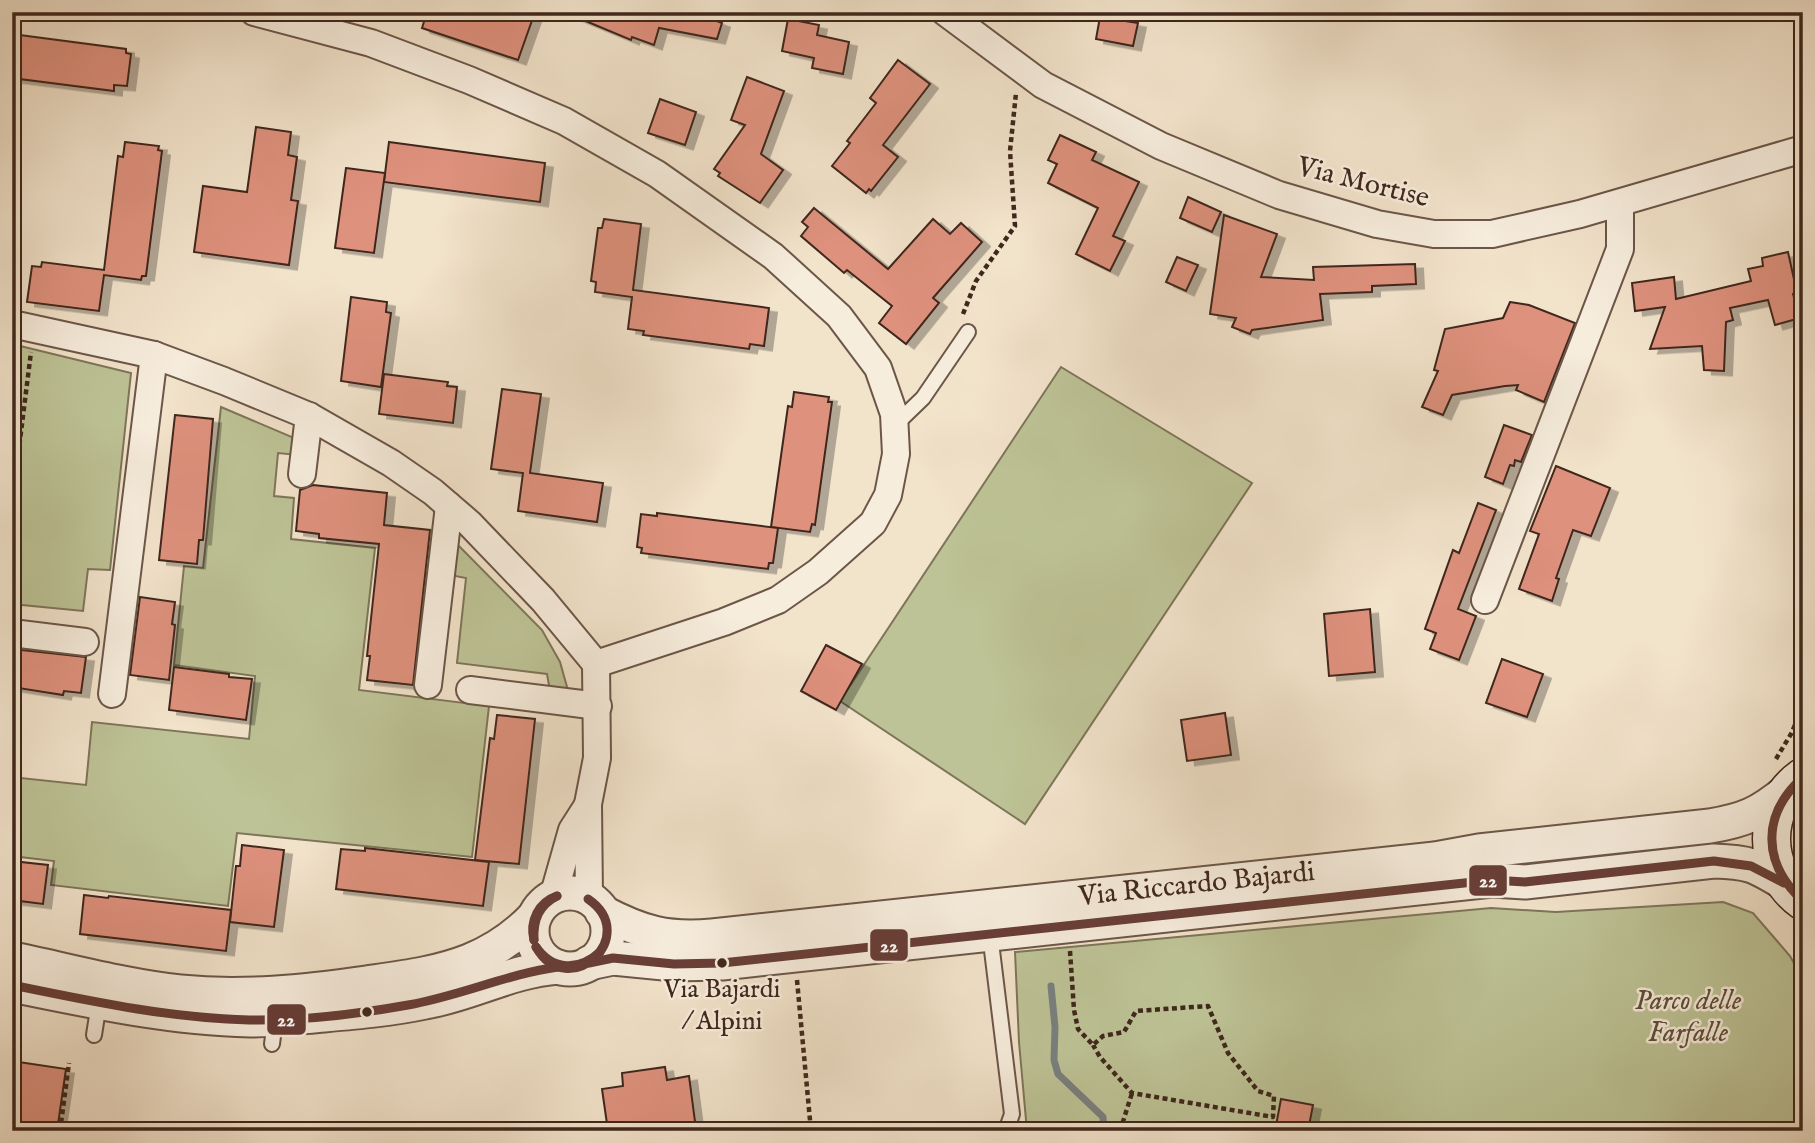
<svg xmlns="http://www.w3.org/2000/svg" width="1815" height="1143" viewBox="0 0 1815 1143" font-family="'IM FELL English',serif">
<style>
.green{fill:#bdc396;stroke:#7e7559;stroke-width:2}
.lines{fill:none;stroke-linecap:round;stroke-linejoin:round}
.stream{stroke:#79807f;stroke-width:7}
.building{fill:#de917d;stroke:#3f271c;stroke-width:2;filter:url(#shadow)}
.service-casing{stroke:#6c5648;stroke-width:18}
.minor-casing{stroke:#6c5648;stroke-width:30}
.tertiary-casing{stroke:#6c5648;stroke-width:37}
.secondary-casing{stroke:#3f271c;stroke-width:40}
.path{stroke:#3f271c;stroke-width:4.5;stroke-dasharray:5 3.5;stroke-linecap:butt}
.service{stroke:#f7eddd;stroke-width:14}
.minor{stroke:#f7eddd;stroke-width:26}
.tertiary{stroke:#f7eddd;stroke-width:33}
.secondary{stroke:#f7eddd;stroke-width:37}
.bus-1-casing{stroke:#f7eddd;stroke-width:14}
.bus-1{stroke:#683d36;stroke-width:9}
.bus-dot{fill:#3f271c;stroke:#f7eddd;stroke-width:2.5}
.labels{text-anchor:middle;dominant-baseline:central;stroke-width:5;stroke-linejoin:round;paint-order:stroke}
.bus-label{font-size:26px;fill:#3f271c;stroke:#f7eddd}
.street-label{font-size:28px;fill:#3f271c;stroke:#f7eddd}
.park-label{font-size:28px;font-style:italic;fill:#5e4e3a;stroke:#f7eddd}
.line-badge{stroke:#f7eddd;stroke-width:2.5}
.badge-label{font-size:19px;text-anchor:middle;font-weight:bold;fill:#fff}
</style>
<defs>
<filter id="shadow"><feDropShadow dx="8" dy="4.5" stdDeviation="0" flood-color="#0004"/></filter>
</defs>
<rect width="100%" height="100%" fill="#f2e3cb"/>
<filter id="stains"><feTurbulence type="fractalNoise" baseFrequency=".00286" numOctaves="4"/><feColorMatrix values="0 0 0 0 .2 0 0 0 0 .09 0 0 0 0 .02 0 0 0 .5 -.17"/></filter>
<radialGradient id="worn" r=".72"><stop offset=".6" stop-color="#630" stop-opacity="0"/><stop offset="1" stop-color="#630" stop-opacity=".3"/></radialGradient>
<g class="green">
<polygon points="12,344 131,373 110,570 88,569 83,611 12,604"/>
<polygon points="1061,367 1252,483 1025,824 840,701"/>
<polygon points="221,407 299,440 297,455 278,453 274,496 294,498 291,539 375,548 359,690 489,706 472,857 237,833 228,906 51,885 54,861 12,856 12,777 86,785 92,722 249,739 255,676 174,665 184,566 203,568"/>
<polygon points="454,541 542,630 560,662 569,694 550,691 547,674 457,663 466,578 450,575"/>
<polygon points="1723,902 1753,913 1790,956 1800,974 1803,1131 1027,1131 1019,1042 1015,952 1491,908 1556,912"/>
</g>
<g class="lines">
<polyline class="stream" points="1051,986 1055,1027 1054,1060 1058,1074 1103,1117 1104,1131"/>
</g>
<g class="building">
<polygon points="427,12 535,12 518,60 422,28"/>
<polygon points="564,12 694,12 722,23 717,39 659,28 654,45 632,37 631,40"/>
<polygon points="1100,17 1138,23 1133,46 1096,39"/>
<polygon points="788,19 819,25 817,35 849,42 843,74 812,68 814,58 782,51"/>
<polygon points="12,34 126,49 126,53 131,54 127,86 114,85 114,91 12,78"/>
<polygon points="898,60 930,84 883,145 898,157 871,191 869,189 866,193 832,166 850,143 847,141 876,103 870,98"/>
<polygon points="747,77 784,91 761,154 783,170 760,203 718,176 720,173 714,169 745,125 731,120"/>
<polygon points="660,99 696,112 685,145 648,133"/>
<polygon points="256,127 291,132 288,155 297,157 291,200 298,201 289,265 194,252 203,186 247,192"/>
<polygon points="1060,135 1096,152 1092,160 1139,182 1113,236 1125,241 1110,271 1076,254 1098,208 1048,183 1057,164 1048,160"/>
<polygon points="125,142 159,146 158,150 162,151 146,276 142,276 141,280 104,275 99,311 27,302 32,266 41,267 42,262 104,270 118,156 123,157"/>
<polygon points="389,142 545,163 540,202 384,182"/>
<polygon points="346,168 385,173 374,253 335,248"/>
<polygon points="1188,197 1221,212 1212,232 1180,218"/>
<polygon points="814,208 888,269 933,219 950,234 961,223 982,242 933,298 939,303 906,344 879,323 892,306 847,270 844,273 801,236 808,227 802,222"/>
<polygon points="1224,215 1277,234 1261,277 1314,280 1313,267 1415,264 1416,284 1372,286 1372,292 1320,294 1323,320 1252,330 1250,334 1232,327 1236,318 1210,314"/>
<polygon points="604,219 641,224 633,290 769,308 764,346 750,344 749,349 705,343 643,335 644,331 628,329 632,297 595,292 596,282 591,281 598,228 602,228"/>
<polygon points="1788,252 1797,293 1793,294 1800,318 1775,325 1768,300 1730,308 1733,320 1726,322 1724,371 1704,370 1702,346 1650,349 1665,307 1635,311 1632,283 1674,277 1676,299 1751,281 1748,269 1763,266 1762,258"/>
<polygon points="1177,257 1198,265 1186,291 1166,282"/>
<polygon points="351,297 387,302 386,312 391,313 381,387 341,381"/>
<polygon points="1510,302 1529,305 1575,323 1544,402 1516,390 1518,385 1505,386 1452,395 1443,415 1422,407 1438,371 1434,370 1445,329 1503,318"/>
<polygon points="384,374 448,382 447,386 457,387 453,423 379,414"/>
<polygon points="502,389 541,394 530,473 603,483 597,522 518,511 523,473 491,469"/>
<polygon points="794,392 829,397 828,402 832,402 815,525 812,524 810,532 771,527 788,406 792,407"/>
<polygon points="175,415 213,419 203,540 199,540 197,564 159,560"/>
<polygon points="1504,425 1532,435 1521,462 1515,460 1514,466 1510,465 1503,484 1485,477"/>
<polygon points="1556,466 1610,488 1591,536 1573,530 1556,578 1559,579 1552,601 1519,589 1539,534 1530,531"/>
<polygon points="313,485 387,493 384,525 430,530 413,685 367,680 370,656 367,656 379,544 319,538 319,534 296,531 300,490"/>
<polygon points="1478,503 1496,510 1458,609 1476,616 1459,660 1430,649 1436,633 1425,629 1453,550 1459,553"/>
<polygon points="657,513 778,528 773,563 769,563 768,569 641,553 642,548 637,547 641,514 657,516"/>
<polygon points="140,597 175,602 172,624 175,625 169,680 130,675"/>
<polygon points="1370,609 1375,672 1329,676 1324,614"/>
<polygon points="826,645 862,664 836,710 801,691"/>
<polygon points="12,649 86,657 81,693 64,691 63,695 12,687"/>
<polygon points="1502,659 1543,674 1527,717 1486,703"/>
<polygon points="174,667 229,674 229,677 252,679 246,720 169,710"/>
<polygon points="1225,713 1231,755 1187,761 1181,720"/>
<polygon points="497,715 535,719 519,864 475,860 490,738 494,739"/>
<polygon points="242,845 284,850 274,927 230,922 236,866 240,866"/>
<polygon points="365,848 489,862 483,906 336,889 341,849 365,851"/>
<polygon points="12,861 48,865 43,904 12,900"/>
<polygon points="84,895 108,898 109,896 231,910 226,951 80,934"/>
<polygon points="12,1061 66,1069 57,1131 12,1131"/>
<polygon points="665,1067 667,1080 689,1076 696,1129 608,1131 602,1089 623,1086 622,1073"/>
<polygon points="1281,1099 1313,1105 1308,1131 1275,1131"/>
</g>
<g class="lines">
<defs>
<g id="service">
<polyline points="895,425 923,398 968,332"/>
<polyline points="990,934 1012,1114 1006,1131"/>
<polyline points="94,1035 99,1003"/>
<polyline points="272,1044 275,1020"/>
</g>
<g id="minor">
<polyline points="254,12 371,43 469,80 564,121 657,174 773,256 839,316 878,368 894,414 896,454 888,495 873,523 818,572 778,600 724,622 596,664"/>
<polyline points="945,12 1043,85 1161,146 1279,195 1377,224 1434,234 1492,234 1580,214 1803,149"/>
<polyline points="12,324 154,355 224,381 309,416 391,463 433,492 469,523 543,600 596,664 597,758 588,804 589,898"/>
<polyline points="302,474 309,416"/>
<polyline points="1485,600 1620,249 1620,203"/>
<polyline points="12,633 85,642"/>
<polyline points="428,685 449,506"/>
<polyline points="470,690 598,706"/>
<polyline points="112,694 154,355"/>
<polyline points="553,897 572,830 588,805"/>
</g>
<g id="tertiary">
<circle cx="570" cy="931" r="38"/>
<path id="s1" d="M 602,912 C 642,933 667,940 712,936 L 1435,859 L 1479,851 L 1710,826 C 1745,820 1759,814 1787,791"/>
<path d="M 12,959 C 67,970 124,986 180,992 C 242,998 304,992 366,983 C 401,978 436,974 469,961 C 494,951 517,935 535,916"/>
<path d="M 589,963 L 613,958 L 674,964 L 722,963 L 1492,880 L 1525,882 L 1714,861 C 1749,862 1755,865 1784,883"/>
<path d="M 12,985 C 90,1001 169,1018 250,1020 C 275,1020 299,1017 324,1015 C 358,1012 392,1009 425,1002 C 472,994 509,971 558,967"/>
</g>
<path id="secondary" d="M 1803,777 C 1761,806 1761,871 1803,901"/>
</defs>
<use href="#service" class="service-casing"/>
<use href="#minor" class="minor-casing"/>
<use href="#tertiary" class="tertiary-casing"/>
<use href="#secondary" class="secondary-casing"/>
<g class="path">
<polyline points="963,314 976,281 1015,226 1010,151 1016,93"/>
<polyline points="12,504 31,352"/>
<polyline points="1776,759 1791,734 1803,707"/>
<polyline points="1070,951 1074,1010 1078,1029 1093,1045 1103,1036 1124,1032 1136,1011 1208,1006 1228,1053 1258,1091 1274,1096 1273,1117 1132,1093 1100,1057 1093,1045"/>
<polyline points="797,980 811,1131"/>
<polyline points="60,1131 69,1063"/>
<polyline points="1120,1131 1132,1093"/>
</g>
<use href="#service" class="service"/>
<use href="#minor" class="minor"/>
<use href="#tertiary" class="tertiary"/>
<use href="#secondary" class="secondary"/>
<defs>
<g id="bus-1">
<path d="M 1803,777 C 1761,815 1762,863 1803,901"/>
<path d="M 534,940 C 529,921 539,902 557,896"/>
<path d="M 534,940 C 533,920 539,905 557,896"/>
<path d="M 536,947 C 553,971 579,971 600,952"/>
<path d="M 536,947 C 568,1003 642,936 588,899"/>
<polyline points="589,963 613,958 674,964 722,963 1492,880 1525,882 1714,861 1751,866 1784,883"/>
<path d="M 12,985 C 90,1001 169,1018 249,1020 C 300,1021 358,1014 408,1005 C 460,996 507,974 558,967"/>
</g>
</defs>
<use href="#bus-1" class="bus-1-casing"/>
<use href="#bus-1" class="bus-1"/>
</g>
<g class="bus-dot">
<circle cx="722" cy="963" r="6"/>
<circle cx="367" cy="1012" r="6"/>
</g>
<g class="labels">
<g class="bus-label">
<text x="722" y="989">Via Bajardi<tspan x="722" dy="32">/ Alpini</tspan></text>
</g>
<g class="street-label">
<text transform="translate(1363 183) rotate(14)">Via Mortise</text>
<text stroke="none"><textPath href="#s1" startOffset="602">Via Riccardo Bajardi</textPath></text>
</g>
<g class="park-label">
<text x="1688" y="1001">Parco delle<tspan x="1688" dy="32">Farfalle</tspan></text>
</g>
</g>
<g class="line-badge">
<rect x="1468" y="864" width="40" height="33" rx="7" fill="#683d36"/>
<rect x="869" y="928" width="40" height="34" rx="7" fill="#683d36"/>
<rect x="266" y="1003" width="41" height="33" rx="7" fill="#683d36"/>
</g>
<g class="badge-label">
<text x="1488" y="887">22</text>
<text x="889" y="952">22</text>
<text x="286" y="1026">22</text>
</g>
<rect width="1815" height="1143" fill="none" stroke="#f2e3cb" stroke-width="42"/>
<rect x="14" y="14" width="1787" height="1115" fill="none" stroke="#3f271c" stroke-width="3.5"/>
<rect x="21" y="21" width="1773" height="1101" fill="none" stroke="#3f271c" stroke-width="2"/>
<rect width="100%" height="100%" filter="url(#stains)"/>
<rect width="100%" height="100%" fill="url(#worn)"/>
</svg>
